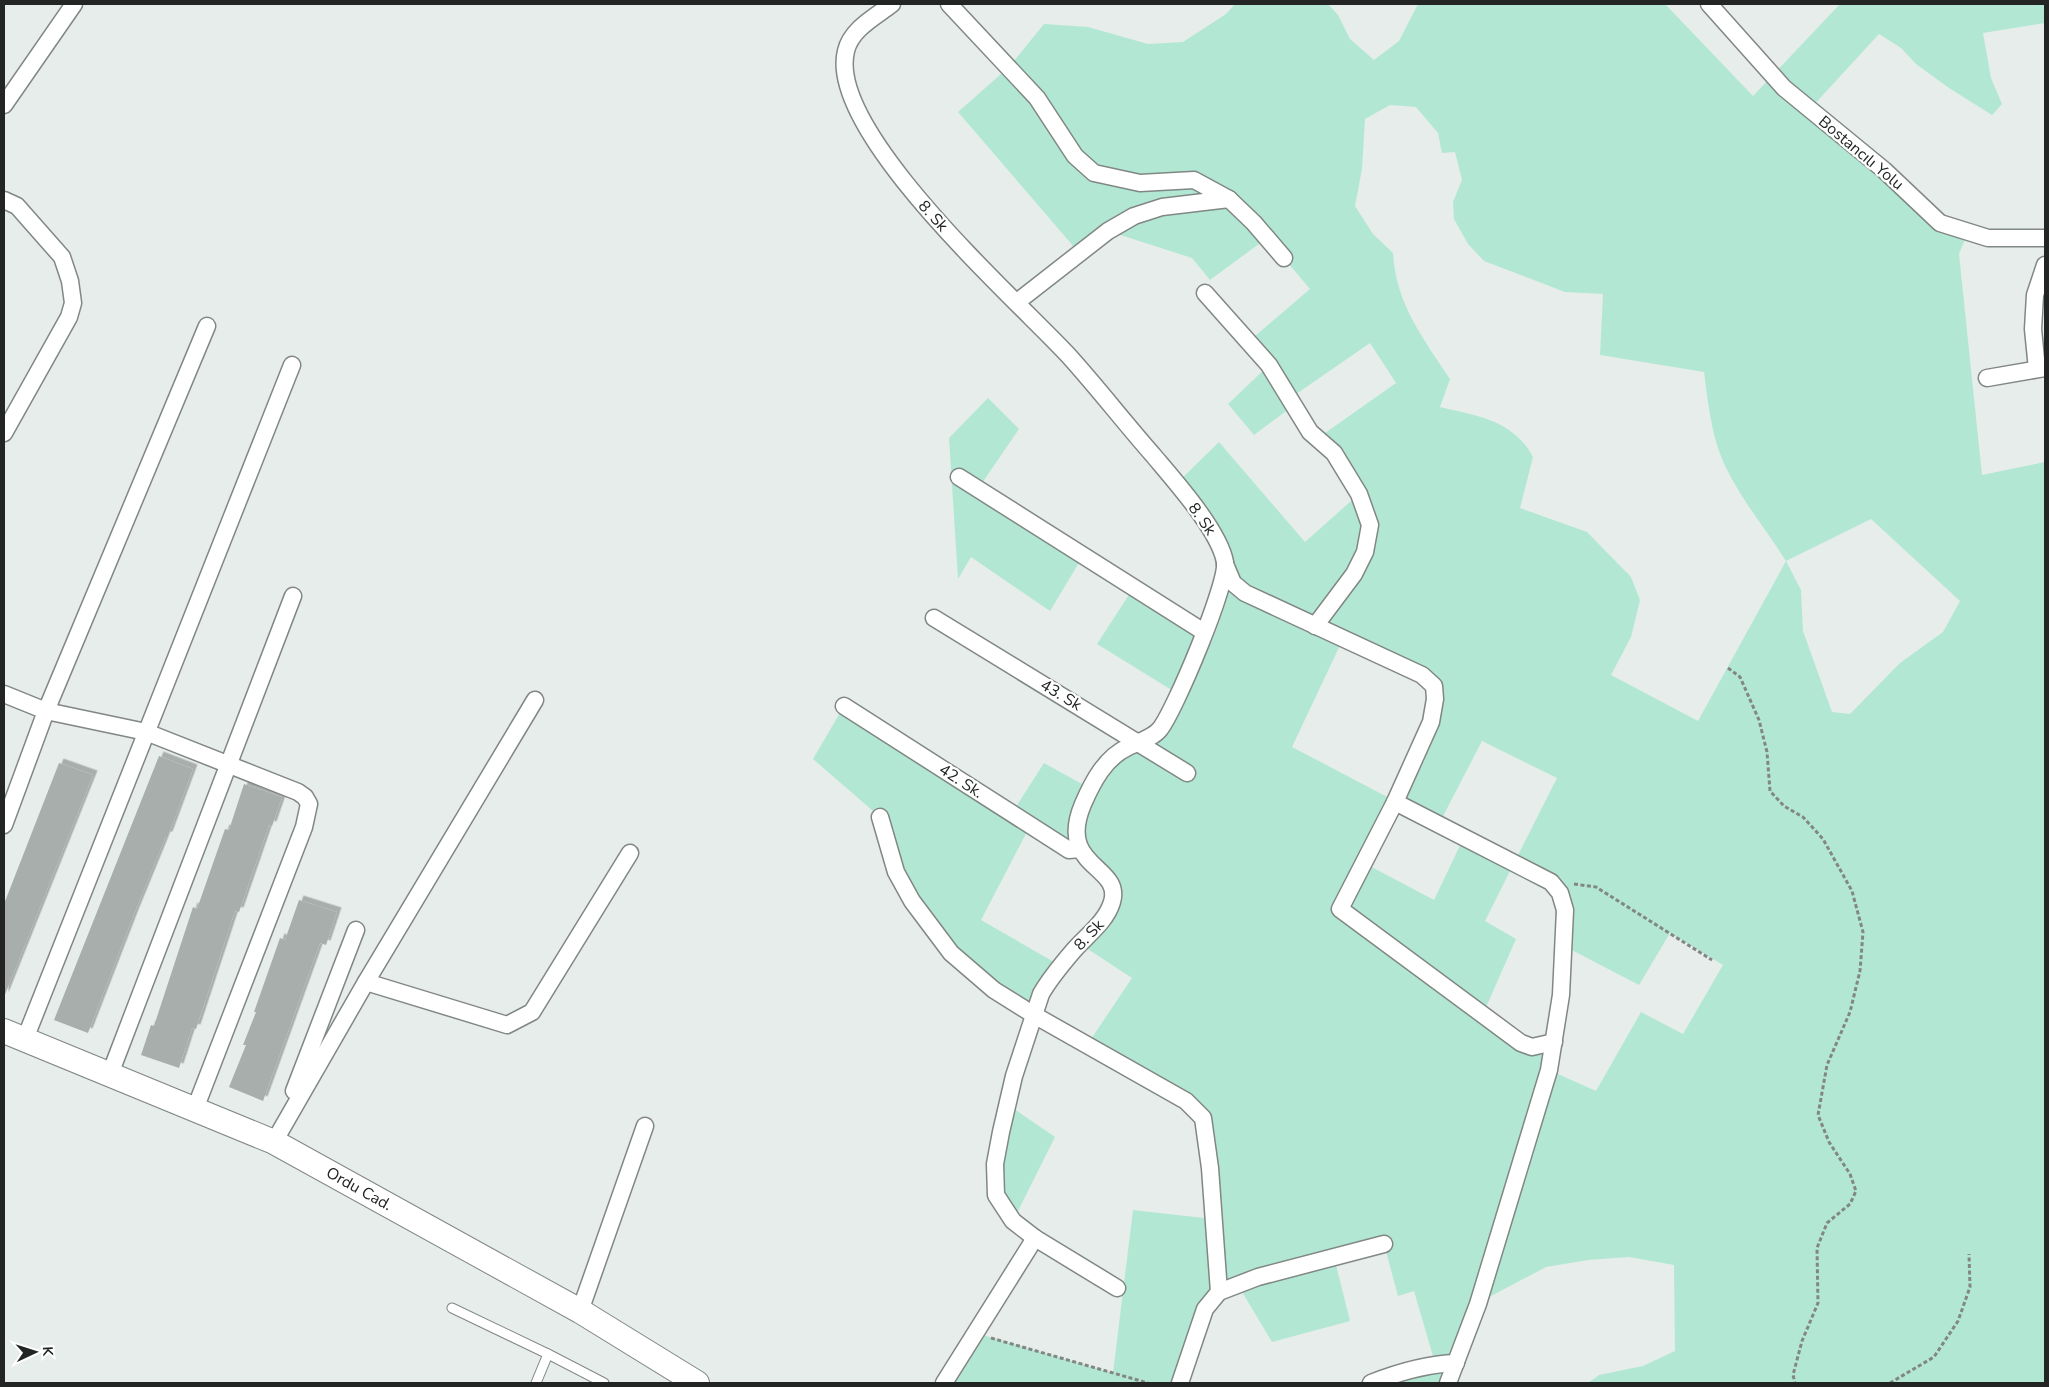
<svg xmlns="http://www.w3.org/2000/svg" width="2049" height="1387" viewBox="0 0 2049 1387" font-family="'Nunito Sans',sans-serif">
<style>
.green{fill:#b2e8d3;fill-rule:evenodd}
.building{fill:#a8aeac;filter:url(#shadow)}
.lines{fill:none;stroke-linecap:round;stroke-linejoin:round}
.service-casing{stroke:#818784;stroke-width:11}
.minor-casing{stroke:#818784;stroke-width:19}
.secondary-casing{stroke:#818784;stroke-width:26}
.path{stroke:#828684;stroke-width:3;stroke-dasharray:4 2.5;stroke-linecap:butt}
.service{stroke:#fff;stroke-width:9}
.minor{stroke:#fff;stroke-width:16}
.secondary{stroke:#fff;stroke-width:24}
.labels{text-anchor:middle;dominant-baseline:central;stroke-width:4.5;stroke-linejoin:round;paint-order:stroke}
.street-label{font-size:16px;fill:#222524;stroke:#fff}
</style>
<defs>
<filter id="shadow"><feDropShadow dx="4.5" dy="-4.5" stdDeviation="0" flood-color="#0004"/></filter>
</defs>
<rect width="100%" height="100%" fill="#e7edea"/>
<g class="green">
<path d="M 1235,4 L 1328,4 L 1338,15 L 1350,39 L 1374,60 L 1399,41 L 1418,4 L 1665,4 L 1753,96 L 1840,4 L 2045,4 L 2045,23 L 1983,33 L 1991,78 L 2002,104 L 1992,115 L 1949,88 L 1916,64 L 1901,48 L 1879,34 L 1810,109 L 1940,223 L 1968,232 L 1959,254 L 1982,475 L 2045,462 L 2045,1383 L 1588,1383 L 1599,1375 L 1643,1366 L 1675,1351 L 1674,1265 L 1629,1257 L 1588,1260 L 1546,1267 L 1478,1303 L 1448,1383 L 1371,1383 L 1435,1363 L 1414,1291 L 1398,1296 L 1384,1244 L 1334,1257 L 1350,1321 L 1272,1342 L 1238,1285 L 1219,1292 L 1180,1383 L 944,1383 L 976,1333 L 1113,1373 L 1133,1210 L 1213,1219 L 1203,1118 L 1087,1045 L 1132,978 L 1080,944 L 1113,899 L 1102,873 L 1030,826 L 981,920 L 1061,966 L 1034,1015 L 994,990 L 912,901 L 880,817 L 813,759 L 844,706 L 1012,813 L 1044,763 L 1091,789 L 1143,740 L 1178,694 L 1097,644 L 1134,587 L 1204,632 L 1225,564 L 1177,483 L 1219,442 L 1305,542 L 1359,494 L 1318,438 L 1396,383 L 1370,343 L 1289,399 L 1293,406 L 1254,435 L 1228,404 L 1269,365 L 1248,342 L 1310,289 L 1267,238 L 1210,280 L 1192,258 L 1108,231 L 1080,254 L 958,112 L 1009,67 L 1044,24 L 1088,27 L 1148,44 L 1183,42 L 1226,14 ZM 1390,105 L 1416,107 L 1438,133 L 1442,153 L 1455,152 L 1462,180 L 1453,202 L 1454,219 L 1468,244 L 1484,261 L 1565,292 L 1603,294 L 1600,355 L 1704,372 C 1707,396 1710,421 1717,445 C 1730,487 1763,524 1786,561 L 1698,721 L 1611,675 L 1631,637 L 1640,600 L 1631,577 L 1587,532 L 1520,508 L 1533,457 C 1513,420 1478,416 1440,407 L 1450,379 C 1423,338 1396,304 1393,253 L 1373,234 L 1355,206 L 1362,169 L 1365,119 ZM 1871,519 L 1960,601 L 1943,632 L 1900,663 L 1850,714 L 1832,712 L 1803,631 L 1801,590 L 1786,561 ZM 1343,639 L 1434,686 L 1431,718 L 1424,717 L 1395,801 L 1292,747 ZM 1482,741 L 1557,778 L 1514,863 L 1464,837 L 1434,900 L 1364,863 L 1395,802 L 1439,824 ZM 1514,863 L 1560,893 L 1564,946 L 1639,985 L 1670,933 L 1723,965 L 1683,1034 L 1641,1012 L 1596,1091 L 1549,1070 L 1543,1046 L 1483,1014 L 1516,939 L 1485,921 Z"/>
<polygon points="988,398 1019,429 978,489 1083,556 1050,611 971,557 958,579 949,438"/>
<polygon points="1007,1104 1055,1137 1013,1221 995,1164"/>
</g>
<g class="building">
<polygon points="159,756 193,769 168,836 166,836 134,914 88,1033 54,1020"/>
<polygon points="59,763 93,775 4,997 4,904"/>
<polygon points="244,784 282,797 272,826 269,825 239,912 235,911 196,1029 192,1028 179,1068 141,1055 151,1025 154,1026 193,907 197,909 225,829 229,830"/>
<polygon points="299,900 337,912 326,945 320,943 263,1101 229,1087 246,1045 243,1045 256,1012 254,1012 280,938 285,940"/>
</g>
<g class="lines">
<defs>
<g id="service">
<polyline points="452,1308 548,1354 604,1383"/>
<polyline points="536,1383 548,1354"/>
</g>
<g id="minor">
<path d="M 892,4 C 875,17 851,29 846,51 C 826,131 1015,298 1068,355 C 1097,387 1124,422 1153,455 C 1174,480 1219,530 1225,562 C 1228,584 1175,710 1160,729 C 1153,738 1138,742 1128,747 C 1105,758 1093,781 1083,804 C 1056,868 1123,865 1112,902 C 1106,922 1087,935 1074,950 C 1062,964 1050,978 1041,994 L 1014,1076 L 1001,1132 L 995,1164 L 996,1195 L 1013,1221 L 1035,1238 L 1117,1288"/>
<polyline points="949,4 1037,98 1075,156 1094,173 1140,183 1194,180 1229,199 1254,223 1284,258"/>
<polyline points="1709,4 1784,88 1884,170 1940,223 1988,238 2045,238"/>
<polyline points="4,105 74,4"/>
<polyline points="4,200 17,206 62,257 70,281 73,303 69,317 4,433"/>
<polyline points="1205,293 1269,365 1310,432 1334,453 1359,494 1370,525 1365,552 1354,574 1315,626"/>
<polyline points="1017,302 1108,231 1134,216 1162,207 1229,199"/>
<polyline points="2037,369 2033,329 2035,295 2045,265"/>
<polyline points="1987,378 2045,368"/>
<polyline points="959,477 1204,632"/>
<polyline points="1225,564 1233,583 1245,593 1422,675 1434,686 1435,699 1431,722 1395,802 1340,909 1521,1043 1532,1047 1554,1042"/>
<polyline points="934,618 1187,773"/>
<polyline points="4,694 46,711 146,732 298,792 305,797 309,804 304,827 195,1109"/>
<polyline points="844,706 1069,850 1080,849"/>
<polyline points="1395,802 1551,882 1560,893 1565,910 1561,995 1549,1070 1478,1304 1448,1383"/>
<polyline points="880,817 896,872 912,901 951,953 994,990 1034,1015 1186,1101 1203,1118 1210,1168 1219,1292"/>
<polyline points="4,825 46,711 207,326"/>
<polyline points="366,982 507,1025 532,1012 630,853"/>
<polyline points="25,1039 292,365"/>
<polyline points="110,1074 293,596"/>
<polyline points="294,1091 356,930"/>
<polyline points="274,1142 366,982 535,700"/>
<polyline points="580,1311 645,1126"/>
<polyline points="944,1383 1035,1238"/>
<polyline points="1180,1383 1205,1309 1219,1292 1258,1277 1384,1244"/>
<path d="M 1371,1383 C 1399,1372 1426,1364 1456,1363"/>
</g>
<polyline id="secondary" points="4,1031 274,1142 580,1311 697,1383"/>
</defs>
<use href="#service" class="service-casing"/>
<use href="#minor" class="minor-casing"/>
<use href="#secondary" class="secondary-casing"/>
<g class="path">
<polyline points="1728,668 1740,677 1759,720 1767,752 1770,791 1784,806 1803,817 1823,839 1852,891 1863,932 1860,971 1850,1012 1827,1065 1818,1115 1829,1142 1850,1174 1856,1191 1850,1204 1827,1223 1817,1248 1818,1303 1802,1341 1793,1375 1795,1383"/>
<polyline points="1574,884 1596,887 1712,960"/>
<polyline points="991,1338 1148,1383"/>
<polyline points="1890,1383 1934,1357 1958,1321 1970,1287 1969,1254"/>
</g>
<use href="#service" class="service"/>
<use href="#minor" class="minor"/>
<use href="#secondary" class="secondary"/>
</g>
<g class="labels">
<g class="street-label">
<text transform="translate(1861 153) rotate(40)">Bostancılı Yolu</text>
<text transform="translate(933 216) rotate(48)">8. Sk</text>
<text transform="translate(1202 519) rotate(55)">8. Sk</text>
<text transform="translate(1061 695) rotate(31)">43. Sk</text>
<text transform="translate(961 781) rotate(33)">42. Sk.</text>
<text transform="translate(1089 935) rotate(-47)">8. Sk</text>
<text transform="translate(359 1189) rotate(29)">Ordu Cad.</text>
</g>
</g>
<rect width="2049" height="1387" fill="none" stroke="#222524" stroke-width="10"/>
<g transform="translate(35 1352) rotate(86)" stroke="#ffffff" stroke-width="4" paint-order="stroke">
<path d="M0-4L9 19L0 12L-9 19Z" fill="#222524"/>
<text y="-8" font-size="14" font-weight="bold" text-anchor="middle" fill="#222524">K</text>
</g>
</svg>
